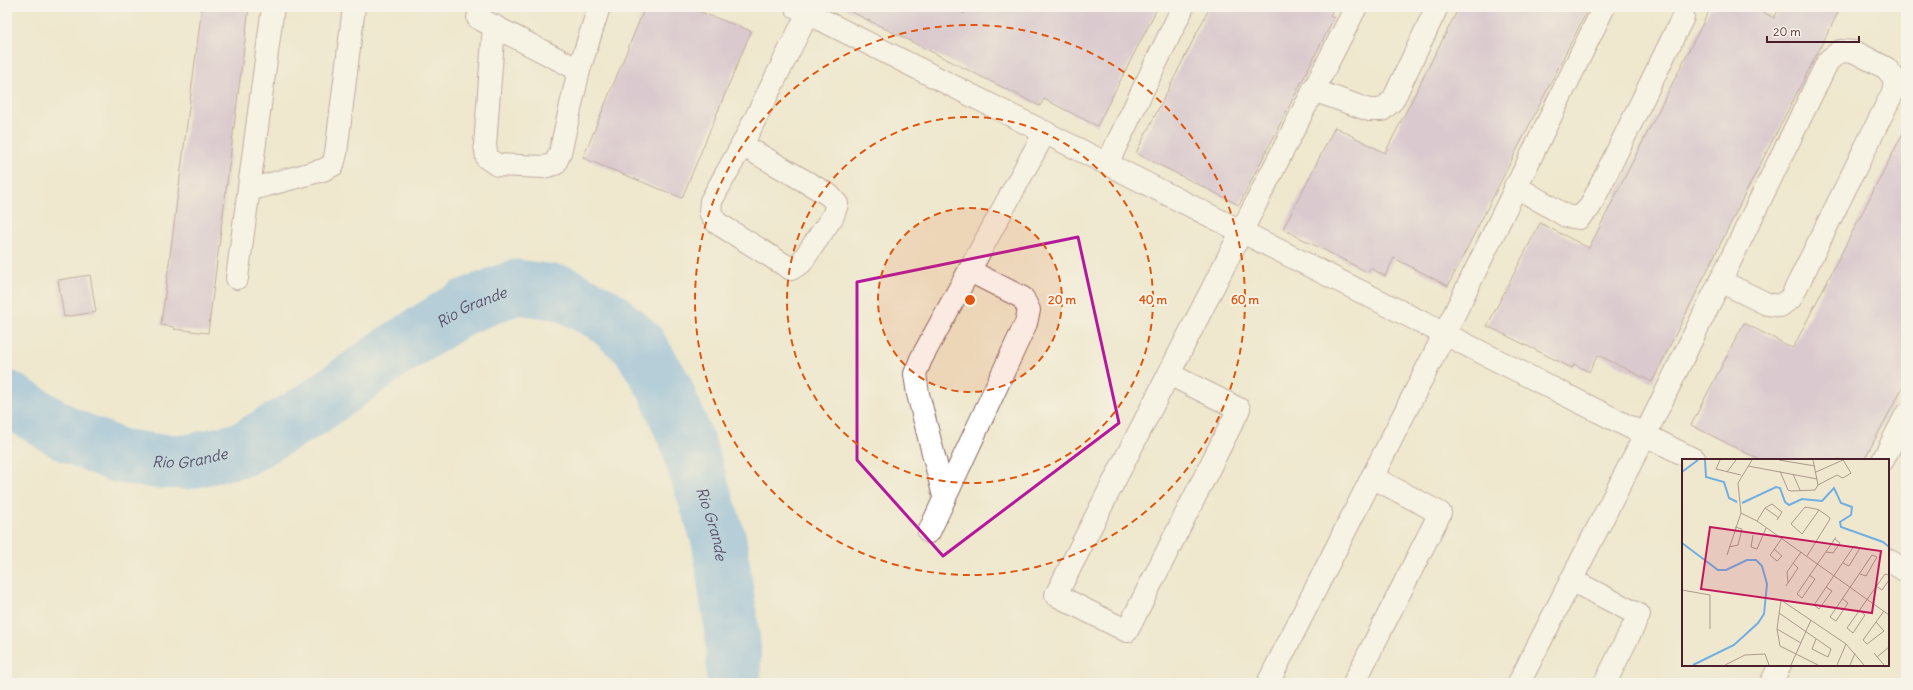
<svg xmlns="http://www.w3.org/2000/svg" width="1913" height="690" viewBox="0 0 1913 690" font-family="Delius,sans-serif">
<style>
.lines{fill:none;stroke-linecap:round;stroke-linejoin:round}
.river{stroke:#70afe3;stroke-width:55}
.building{fill:#c2a7d0}
.street-casing{stroke:#846564;stroke-width:24}
.street{stroke:#fff;stroke-width:22}
.marked{fill:none;stroke:#b5179e;stroke-width:3;stroke-linejoin:round}
.ring{fill:none;stroke:#e0560e;stroke-width:2;stroke-dasharray:7 5}
.labels{text-anchor:middle;dominant-baseline:central;stroke-width:4;stroke-linejoin:round;paint-order:stroke}
.water-label{font-size:15px;font-style:italic;fill:#57516b;stroke:#f7f3e8}
.inset-river{fill:none;stroke:#70afe3;stroke-width:2}
.inset-road{fill:none;stroke:#ad988d;stroke-width:1}
.view{fill:#c2185b;fill-opacity:0.15;stroke:#c2185b;stroke-width:2}
.inset-edge{fill:none;stroke:#4a1f2b;stroke-width:2}
.centre{fill:#e0560e;stroke:#f7f3e8;stroke-width:2}
.ring-label{font-size:12px;text-anchor:middle;font-weight:bold;fill:#e0560e;stroke:#f7f3e8;stroke-width:4;stroke-linejoin:round;paint-order:stroke}
</style>
<rect width="100%" height="100%" fill="#f7f3e8"/>
<filter id="ink" filterUnits="userSpaceOnUse"><feTurbulence type="fractalNoise" baseFrequency=".025" numOctaves="2"/><feDisplacementMap in="SourceGraphic" scale="8" xChannelSelector="R" yChannelSelector="G"/><feConvolveMatrix kernelMatrix="1 2 1 2 8 2 1 2 1" color-interpolation-filters="sRGB"/></filter>
<filter id="wash" filterUnits="userSpaceOnUse"><feTurbulence type="fractalNoise" baseFrequency=".012" numOctaves="4" result="noise"/><feDisplacementMap in="SourceGraphic" scale="16" xChannelSelector="R" yChannelSelector="G"/><feGaussianBlur stdDeviation="0.9" result="paint"/><feColorMatrix in="noise" values="0 0 0 0 0 0 0 0 0 0 0 0 0 0 0 0 0 1.4 0 .05"/><feComposite in="paint" operator="in"/></filter>
<g filter="url(#wash)">
<rect width="100%" height="100%" fill="#efe8ce"/>
<g class="lines">
<path class="river" id="s1" d="M 7,398 L 67,434 L 119,456 L 155,461 L 187,462 L 243,449 L 311,410 L 392,352 L 464,307 L 516,287 L 562,293 L 606,316 L 638,344 L 664,386 L 687,442 L 719,540 L 733,640 L 734,683"/>
</g>
<g id="blocks">
<g class="building">
<polygon points="202,7 249,7 208,333 174,329 174,327 161,325"/>
<polygon points="645,7 687,7 751,31 682,198 583,158"/>
<polygon points="842,7 949,7 964,14 968,7 1158,7 1097,126 1044,99 1040,106"/>
<polygon points="1210,7 1334,7 1330,16 1334,18 1239,205 1136,153"/>
<polygon points="1459,7 1589,7 1448,286 1394,258 1385,276 1370,268 1367,272 1283,229 1335,127 1385,153"/>
<polygon points="1711,7 1754,7 1774,18 1780,7 1841,7 1745,194 1652,382 1598,355 1589,372 1574,364 1572,368 1487,326 1540,223 1589,248"/>
<polygon points="1906,127 1906,381 1864,460 1760,460 1691,425 1744,323 1793,348"/>
<polygon points="90,275 96,312 64,317 58,280"/>
</g>
</g>
</g>
<g filter="url(#ink)">
<use href="#blocks" fill-opacity="0" stroke="#846564" stroke-width="1"/>
<g class="lines">
<defs>
<g id="street">
<polyline points="796,7 1695,460"/>
<polyline points="478,18 579,70"/>
<polyline points="494,26 485,145 487,158 497,165 544,167 555,164 560,153 579,70 599,7"/>
<polyline points="1313,90 1369,110 1382,110 1393,100 1437,7"/>
<polyline points="742,145 829,195 837,204 833,216 801,263 791,269 717,223 710,212 711,201 742,145 808,13"/>
<polyline points="1107,164 1183,7"/>
<polyline points="1515,186 1566,216 1579,218 1590,207 1683,17 1683,7"/>
<polyline points="249,190 323,170 333,165 336,153 354,7"/>
<polyline points="237,278 273,7"/>
<polyline points="1169,374 1239,409 1127,631 1056,595 1356,7"/>
<polyline points="1883,460 1906,415"/>
<polyline points="944,496 918,394 915,374 921,359 1045,132"/>
<polyline points="929,532 1026,323 1029,310 1023,298 970,271"/>
<polyline points="1888,560 1906,571"/>
<polyline points="1571,580 1639,615 1605,683"/>
<polyline points="1268,683 1445,333 1604,7"/>
<polyline points="1354,683 1440,513 1372,477"/>
<polyline points="1519,683 1645,435 1828,61 1840,51 1855,52 1886,68 1895,79 1893,92 1791,298 1780,306 1767,304 1720,281"/>
<polyline points="1771,683 1780,665"/>
</g>
</defs>
<use href="#street" class="street-casing"/>
<use href="#street" class="street"/>
</g>
</g>
<path d="M0 0H1913V690H0ZM 1078,237 L 1119,423 L 943,556 L 857,460 L 857,282 Z" fill="#efe8ce" fill-opacity=".55" fill-rule="evenodd"/>
<path class="marked" d="M 1078,237 L 1119,423 L 943,556 L 857,460 L 857,282 Z"/>
<circle cx="970" cy="300" r="92" fill="#e0560e" fill-opacity=".12"/>
<g class="ring">
<circle cx="970" cy="300" r="92"/>
<circle cx="970" cy="300" r="183"/>
<circle cx="970" cy="300" r="275"/>
</g>
<g class="labels">
<g class="water-label">
<text stroke="none"><textPath href="#s1" startOffset="522">Rio Grande</textPath></text>
<text stroke="none"><textPath href="#s1" startOffset="198">Rio Grande</textPath></text>
<text stroke="none"><textPath href="#s1" startOffset="905">Rio Grande</textPath></text>
</g>
</g>
<g transform="translate(1682 459)">
<rect width="207" height="207" fill="#efe8ce"/>
<path class="inset-river" d="M 23,1 L 24,18 L 42,23 L 47,39 L 55,43M 0,13 L 16,1M 60,44 L 94,28 L 98,29 L 103,43 L 107,46 L 120,40 L 140,42 L 152,29 L 159,44 L 170,48 L 169,56 L 158,63 L 159,68 L 201,83 L 207,88M 0,84 L 36,111 L 44,111 L 65,101 L 74,101 L 80,107 L 85,125 L 82,155 L 76,164 L 52,186 L 11,206"/>
<path class="inset-road" d="M 38,1 L 34,10 L 59,16M 97,1 L 133,7M 131,1 L 136,26M 66,7 L 135,20M 98,12 L 106,31 L 109,32 L 133,31 L 136,26 L 155,16 L 161,19 L 169,14 L 161,1 L 134,13M 45,13 L 54,1M 111,15 L 118,31M 83,49 L 97,59M 59,54 L 75,62 L 207,156M 75,62 L 83,49 L 90,45 L 100,53 L 95,61M 71,76 L 69,88 L 75,90 L 84,69M 47,88 L 56,86 L 60,70 L 53,68M 92,90 L 100,97 L 95,102 L 88,96 L 89,95 L 100,79M 144,93 L 151,94 L 158,84 L 153,80M 45,96 L 59,54 L 56,24 L 70,1M 125,97 L 148,60 L 147,58 L 137,51 L 134,50 L 123,48 L 109,65 L 120,75 L 137,51M 127,116 L 133,120 L 120,139 L 115,135 L 154,78M 106,124 L 105,113 L 119,93M 104,127 L 116,109 L 111,104M 194,127 L 200,131 L 207,121M 144,128 L 150,132 L 137,150 L 132,146 L 172,87 L 178,89 L 167,107 L 161,104M 0,131 L 28,136 L 28,170M 161,140 L 166,144 L 154,162 L 148,158 L 190,96 L 195,98 L 184,117 L 178,115M 177,151 L 183,156 L 171,174 L 165,169 L 203,115 L 207,116M 97,154 L 149,190 L 146,198 L 130,190 L 134,180M 194,163 L 202,172 L 185,185 L 181,181 L 194,163 L 202,152M 95,170 L 119,184M 192,194 L 202,206M 195,198 L 207,188M 43,206 L 63,196 L 83,195 L 87,206M 109,206 L 129,161M 136,206 L 98,187 L 95,170 L 99,141 L 164,185 L 182,206M 155,206 L 164,185M 168,206 L 173,194"/>
<path class="view" d="M 28,68 L 199,92 L 190,154 L 19,130 Z"/>
<rect width="207" height="207" class="inset-edge"/>
</g>
<circle cx="970" cy="300" r="6" class="centre"/>
<g class="ring-label">
<text x="1062" y="304">20 m</text>
<text x="1153" y="304">40 m</text>
<text x="1245" y="304">60 m</text>
</g>
<rect width="1913" height="690" fill="none" stroke="#f7f3e8" stroke-width="24"/>
<path d="M1767 36v6h92v-6" fill="none" stroke="#4a1f2b" stroke-width="2"/>
<text x="1773" y="36" font-size="12" fill="#4a1f2b" stroke="#f7f3e8" stroke-width="3" paint-order="stroke">20 m</text>
</svg>
